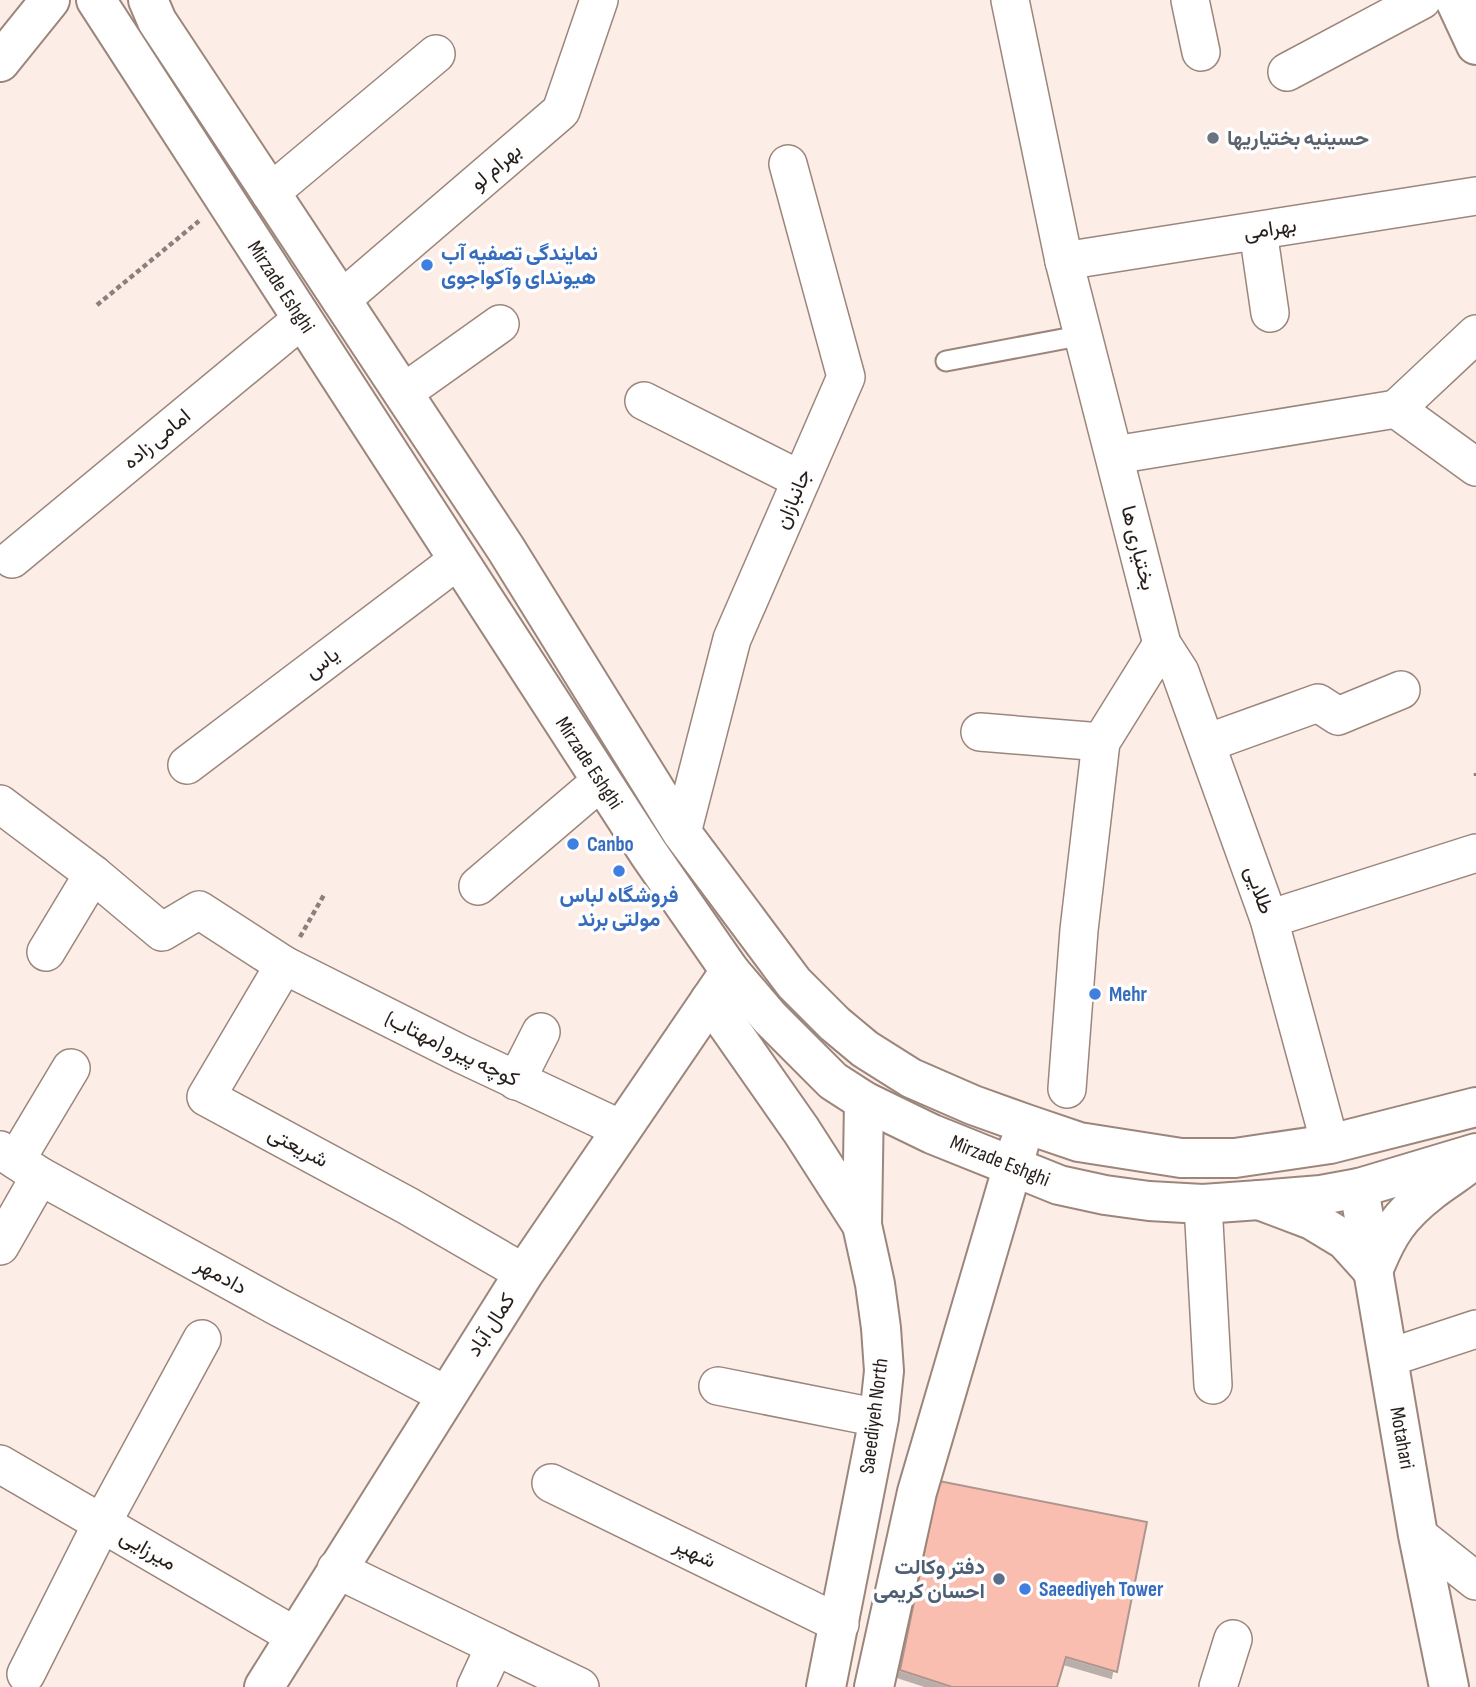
<svg xmlns="http://www.w3.org/2000/svg" width="1476" height="1687" viewBox="0 0 1476 1687" font-family="'Sofia Sans Condensed',Vazirmatn,sans-serif">
<style>
.building{fill:#fabeb0;stroke:#ae9690;stroke-width:2;filter:url(#shadow)}
.lines{fill:none;stroke-linecap:round;stroke-linejoin:round}
.service-casing{stroke:#9c867c;stroke-width:23}
.minor-casing{stroke:#9c867c;stroke-width:40}
.tertiary-casing{stroke:#9c867c;stroke-width:42}
.secondary-casing{stroke:#9c867c;stroke-width:42}
.path{stroke:#8c807c;stroke-width:4.5;stroke-dasharray:5 3.5;stroke-linecap:butt}
.service{stroke:#fff;stroke-width:19}
.minor{stroke:#fff;stroke-width:37}
.tertiary{stroke:#fff;stroke-width:38}
.secondary{stroke:#fff;stroke-width:38}
.worship-dot{fill:#6b7280;stroke:#fefefe;stroke-width:2.5}
.shop-dot{fill:#3f7fe0;stroke:#fefefe;stroke-width:2.5}
.service-dot{fill:#5c6f8a;stroke:#fefefe;stroke-width:2.5}
.labels{text-anchor:middle;dominant-baseline:central;stroke-width:7;stroke-linejoin:round;paint-order:stroke}
.worship-label{font-size:21px;font-weight:bold;fill:#5b616d;stroke:#fefefe;text-anchor:start}
.street-label{font-size:21px;fill:#261e1a;stroke:#fefefe}
.shop-label{font-size:21px;font-weight:bold;fill:#366cbe;stroke:#fefefe;text-anchor:start}
.service-label{font-size:21px;font-weight:bold;fill:#4e5e75;stroke:#fefefe;text-anchor:end}
</style>
<defs>
<filter id="shadow"><feDropShadow dx="-6" dy="6" stdDeviation="0" flood-color="#0004"/></filter>
</defs>
<rect width="100%" height="100%" fill="#fcede7"/>
<polygon class="building" points="939,1481 1147,1522 1117,1672 1066,1657 1057,1687 952,1687 900,1670"/>
<g class="lines">
<defs>
<polyline id="service" points="946,361 1084,335"/>
<g id="minor">
<polyline points="1010,0 1064,261 1162,644 1180,672 1269,919 1330,1144"/>
<polyline points="1190,0 1201,52"/>
<polyline points="1287,72 1422,0"/>
<polyline points="270,193 436,54"/>
<polyline points="1258,231 1270,313"/>
<polyline points="1064,261 1476,196"/>
<polyline points="341,300 561,111 599,0"/>
<polyline points="403,393 500,324"/>
<polyline points="644,401 801,480"/>
<polyline points="1396,409 1476,334"/>
<polyline points="1396,409 1476,467"/>
<polyline points="1115,455 1396,409"/>
<polyline points="12,559 302,319"/>
<polyline points="980,732 1101,742"/>
<polyline points="1207,743 1318,703 1338,716 1401,690"/>
<polyline points="187,765 458,560"/>
<polyline points="0,804 93,874 162,932 199,910 284,965 461,1054 621,1129"/>
<polyline points="682,833 732,639 846,377 788,164"/>
<polyline points="478,886 601,781"/>
<polyline points="1269,919 1476,853"/>
<polyline points="46,952 93,874"/>
<polyline points="284,965 206,1097 408,1206 524,1273"/>
<polyline points="516,1081 541,1032"/>
<polyline points="1067,1089 1079,930 1101,742 1162,644"/>
<polyline points="0,1150 40,1176 278,1307 446,1395"/>
<polyline points="16,1160 71,1068"/>
<polyline points="1203,1204 1213,1385"/>
<polyline points="0,1246 40,1176"/>
<polyline points="1388,1358 1476,1329"/>
<polyline points="718,1386 879,1418"/>
<polyline points="0,1464 295,1636"/>
<polyline points="551,1483 840,1624"/>
<polyline points="1418,1535 1476,1581"/>
<polyline points="336,1569 580,1687"/>
<polyline points="26,1674 102,1523 202,1339"/>
<polyline points="476,1687 495,1646"/>
<polyline points="1218,1687 1233,1639"/>
</g>
<g id="tertiary">
<polyline points="1455,0 1476,45"/>
<polyline points="1359,1188 1418,1535 1449,1687"/>
<path d="M 1259,1200 L 1312,1220 L 1345,1240 L 1373,1271 C 1388,1233 1399,1216 1431,1191 C 1446,1179 1463,1170 1476,1157"/>
</g>
<g id="secondary">
<polyline points="96,0 649,854 730,971 770,1018 833,1081 864,1101 932,1134 1059,1185 1105,1195 1149,1201 1203,1204 1259,1200 1321,1195 1359,1188 1476,1153"/>
<polyline points="148,0 157,21 506,549 682,833 794,983 835,1024 865,1049 911,1078 973,1105 1026,1124 1079,1142 1181,1158 1235,1158 1330,1144 1476,1107"/>
<polyline points="0,62 50,0"/>
<polyline points="710,1000 801,1130 862,1225"/>
<polyline points="264,1687 524,1273 730,971"/>
<polyline points="826,1687 879,1418 884,1371 881,1328 875,1284 862,1225 864,1101"/>
<polyline points="874,1687 917,1492 1019,1145"/>
</g>
</defs>
<use href="#service" class="service-casing"/>
<use href="#minor" class="minor-casing"/>
<use href="#tertiary" class="tertiary-casing"/>
<use href="#secondary" class="secondary-casing"/>
<g class="path">
<polyline points="97,305 199,221"/>
<polyline points="1476,773 1476,776"/>
<polyline points="300,937 325,893"/>
</g>
<use href="#service" class="service"/>
<use href="#minor" class="minor"/>
<use href="#tertiary" class="tertiary"/>
<use href="#secondary" class="secondary"/>
</g>
<circle class="worship-dot" cx="1213" cy="138" r="7"/>
<g class="shop-dot">
<circle cx="427" cy="265" r="7"/>
<circle cx="573" cy="844" r="7"/>
<circle cx="619" cy="871" r="7"/>
<circle cx="1095" cy="994" r="7"/>
<circle cx="1025" cy="1589" r="7"/>
</g>
<circle class="service-dot" cx="999" cy="1579" r="7"/>
<g class="labels">
<g class="worship-label">
<text x="1227" y="138">حسینیه بختیاریها</text>
</g>
<g class="street-label">
<text transform="translate(496 167) rotate(-41)">بهرام لو</text>
<text transform="translate(1270 229) rotate(-9)">بهرامی</text>
<text transform="translate(281 287) rotate(57)">Mirzade Eshghi</text>
<text transform="translate(157 439) rotate(-40)">امامی زاده</text>
<text transform="translate(793 499) rotate(-67)">جانبازان</text>
<text transform="translate(1138 548) rotate(76)">بختیاری ها</text>
<text transform="translate(322 663) rotate(-37)">یاس</text>
<text transform="translate(589 763) rotate(57)">Mirzade Eshghi</text>
<text transform="translate(1259 890) rotate(71)">طلایی</text>
<text transform="translate(452 1049) rotate(26)">کوچه پیرو (مهتاب)</text>
<text transform="translate(298 1147) rotate(28)">شریعتی</text>
<text transform="translate(1000 1161) rotate(22)">Mirzade Eshghi</text>
<text transform="translate(221 1276) rotate(29)">دادمهر</text>
<text transform="translate(491 1325) rotate(-57)">کمال آباد</text>
<text transform="translate(874 1416) rotate(-83)">Saeediyeh North</text>
<text transform="translate(1402 1438) rotate(80)">Motahari</text>
<text transform="translate(148 1550) rotate(30)">میرزایی</text>
<text transform="translate(695 1553) rotate(26)">شهپر</text>
</g>
<g class="shop-label">
<text x="441" y="253">نمایندگی تصفیه آب<tspan x="441" dy="24">هیوندای وآکواجوی</tspan></text>
<text x="587" y="844">Canbo</text>
<text x="619" y="895" text-anchor="middle">فروشگاه لباس<tspan x="619" dy="24">مولتی برند</tspan></text>
<text x="1109" y="994">Mehr</text>
<text x="1039" y="1589">Saeediyeh Tower</text>
</g>
<g class="service-label">
<text x="985" y="1567">دفتر وکالت<tspan x="985" dy="24">احسان کریمی</tspan></text>
</g>
</g>
</svg>
